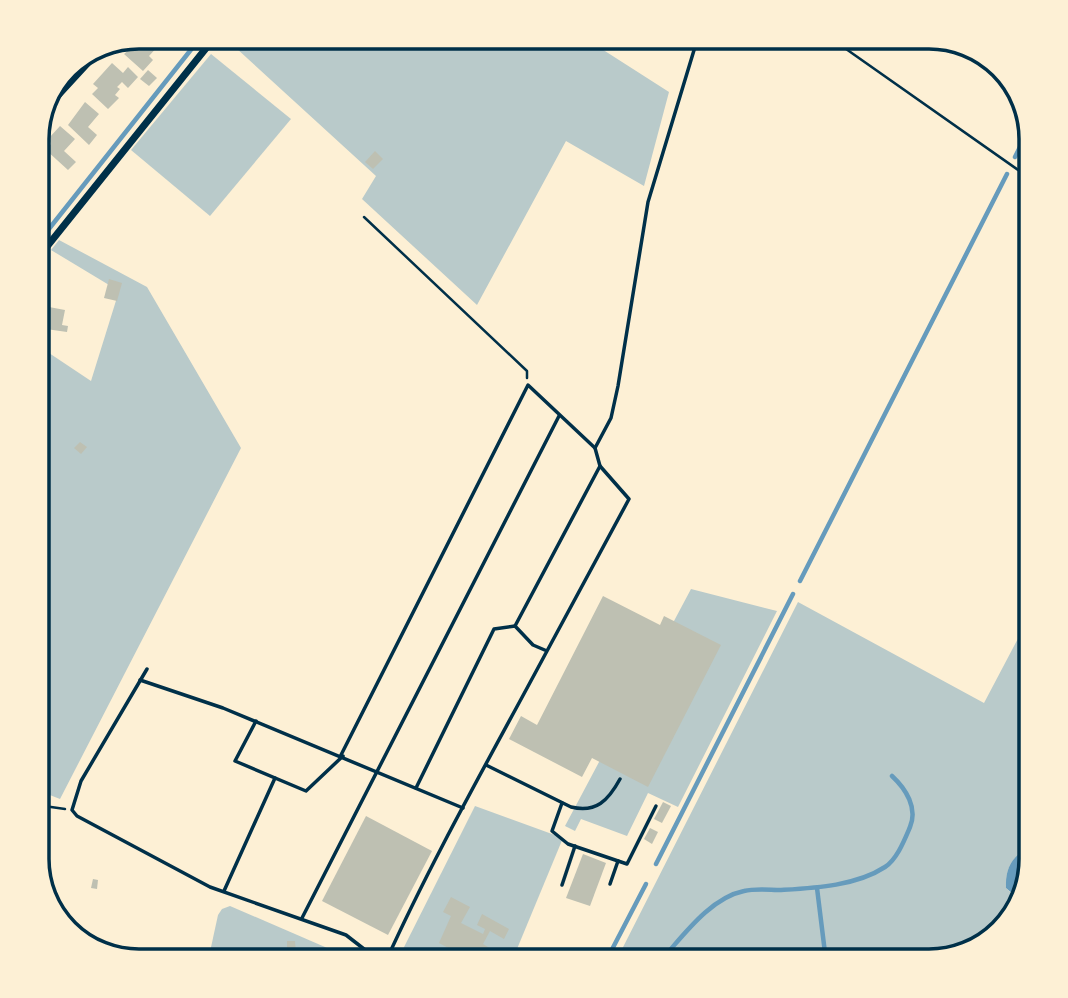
<svg xmlns="http://www.w3.org/2000/svg" width="1068" height="998" viewBox="0 0 1068 998" font-family="'Fira Sans Condensed',sans-serif">
<style>
.green{fill:#b9caca}
.water{fill:#669bbc}
.lines{fill:none;stroke-linecap:round;stroke-linejoin:round}
.stream{stroke:#669bbc;stroke-width:4.5}
.building{fill:#bec0b2}
.path{stroke:#003049;stroke-width:2.5}
.service{stroke:#003049;stroke-width:3.5}
.minor{stroke:#003049;stroke-width:7}
.rim{fill:none;stroke:#003049;stroke-width:3.5}
</style>
<rect width="100%" height="100%" fill="#fdf0d5"/>
<g class="green">
<polygon points="224,37 583,37 669,92 644,186 566,141 477,305 362,199 376,176"/>
<polygon points="211,54 291,119 210,216 131,150"/>
<polygon points="59,240 147,287 241,448 60,799 37,790 37,345 91,381 119,291 51,250"/>
<polygon points="691,589 777,611 678,807 648,793 627,836 581,819 575,831 565,826"/>
<path d="M 798,602 L 984,703 L 1031,614 L 1031,845 C 1013,856 1005,866 1006,888 L 1015,897 L 1001,932 L 935,961 L 616,961 Z"/>
<polygon points="475,806 563,838 512,961 397,961"/>
<polygon points="230,906 325,947 350,961 208,961 218,915 222,909"/>
</g>
<path class="water" d="M 1031,845 L 1031,859 L 1016,897 L 1006,888 C 1005,866 1013,856 1031,845 Z"/>
<g class="lines">
<g class="stream">
<polyline points="1015,157 1029,129"/>
<polyline points="37,244 201,37"/>
<polyline points="800,581 1007,174"/>
<polyline points="656,864 793,594"/>
<polyline points="817,888 826,961"/>
<path d="M 670,950 C 689,928 714,897 744,891 C 756,888 770,890 781,890 C 814,888 856,886 885,867 C 897,859 904,841 910,827 C 918,808 906,789 892,776"/>
<polyline points="606,961 646,884"/>
</g>
</g>
<g class="building">
<polygon points="144,37 152,37 160,44 149,56 153,60 143,71 124,54"/>
<polygon points="159,37 180,37 170,48"/>
<polygon points="112,63 123,73 128,67 138,77 128,88 122,82 117,87 120,89 115,95 119,98 108,109 92,94 98,88 93,84"/>
<polygon points="148,70 157,78 149,86 140,79"/>
<polygon points="85,102 99,114 88,127 97,135 89,145 68,125"/>
<polygon points="60,126 75,139 64,151 76,162 68,170 46,150 51,144 49,138"/>
<polygon points="42,150 50,156 45,163 50,167 37,184 37,157"/>
<polygon points="375,151 383,159 373,169 365,162"/>
<polygon points="109,279 122,283 117,301 104,298"/>
<polygon points="49,307 65,310 62,325 68,326 67,332 46,329"/>
<polygon points="80,442 87,447 81,454 74,448"/>
<polygon points="603,596 660,625 664,616 721,645 648,787 592,758 582,777 509,739 521,716 537,725"/>
<polygon points="663,802 671,806 662,823 654,819"/>
<polygon points="366,816 432,851 388,935 322,901"/>
<polygon points="650,828 658,832 652,844 644,839"/>
<polygon points="583,854 606,863 590,906 566,898"/>
<polygon points="93,879 98,880 97,889 91,888"/>
<polygon points="451,897 470,907 461,923 483,934 485,929 477,925 482,914 509,929 504,939 490,931 483,944 491,949 485,961 463,956 439,943 451,916 443,912"/>
<polygon points="287,941 295,941 296,954 287,954"/>
</g>
<g class="lines">
<g class="path">
<polyline points="829,37 1021,172"/>
<polyline points="364,217 527,371 527,378"/>
<polyline points="37,805 65,809"/>
</g>
<g class="service">
<polyline points="595,448 611,418 618,386 648,202 698,37"/>
<polyline points="147,669 81,781 72,810 77,816 210,887 346,935 364,949 365,961"/>
<polyline points="140,680 223,708 463,808"/>
<polyline points="256,721 235,761 306,791 343,756"/>
<polyline points="341,755 528,385 595,448 600,466"/>
<path d="M 486,765 L 571,807 C 596,813 608,801 620,779"/>
<polyline points="416,788 494,629 515,626"/>
<polyline points="562,803 552,831 568,844 627,864 656,806"/>
<polyline points="610,884 618,861"/>
<polyline points="562,885 575,846"/>
<polyline points="224,891 275,778"/>
<polyline points="302,918 559,416"/>
<polyline points="366,954 388,956"/>
<path d="M 386,961 C 434,855 492,754 547,651 L 629,499 L 600,466 L 515,626 L 533,645 L 547,651"/>
</g>
<g class="minor">
<polyline points="52,102 98,52"/>
<polyline points="37,259 215,37"/>
</g>
</g>
<path d="M0 0H1068V998H0ZM139 49H929A90 90 0 0 1 1019 139V859A90 90 0 0 1 929 949H139A90 90 0 0 1 49 859V139A90 90 0 0 1 139 49Z" fill="#fdf0d5" fill-rule="evenodd"/>
<path class="rim" d="M139 49H929A90 90 0 0 1 1019 139V859A90 90 0 0 1 929 949H139A90 90 0 0 1 49 859V139A90 90 0 0 1 139 49Z"/>
</svg>
